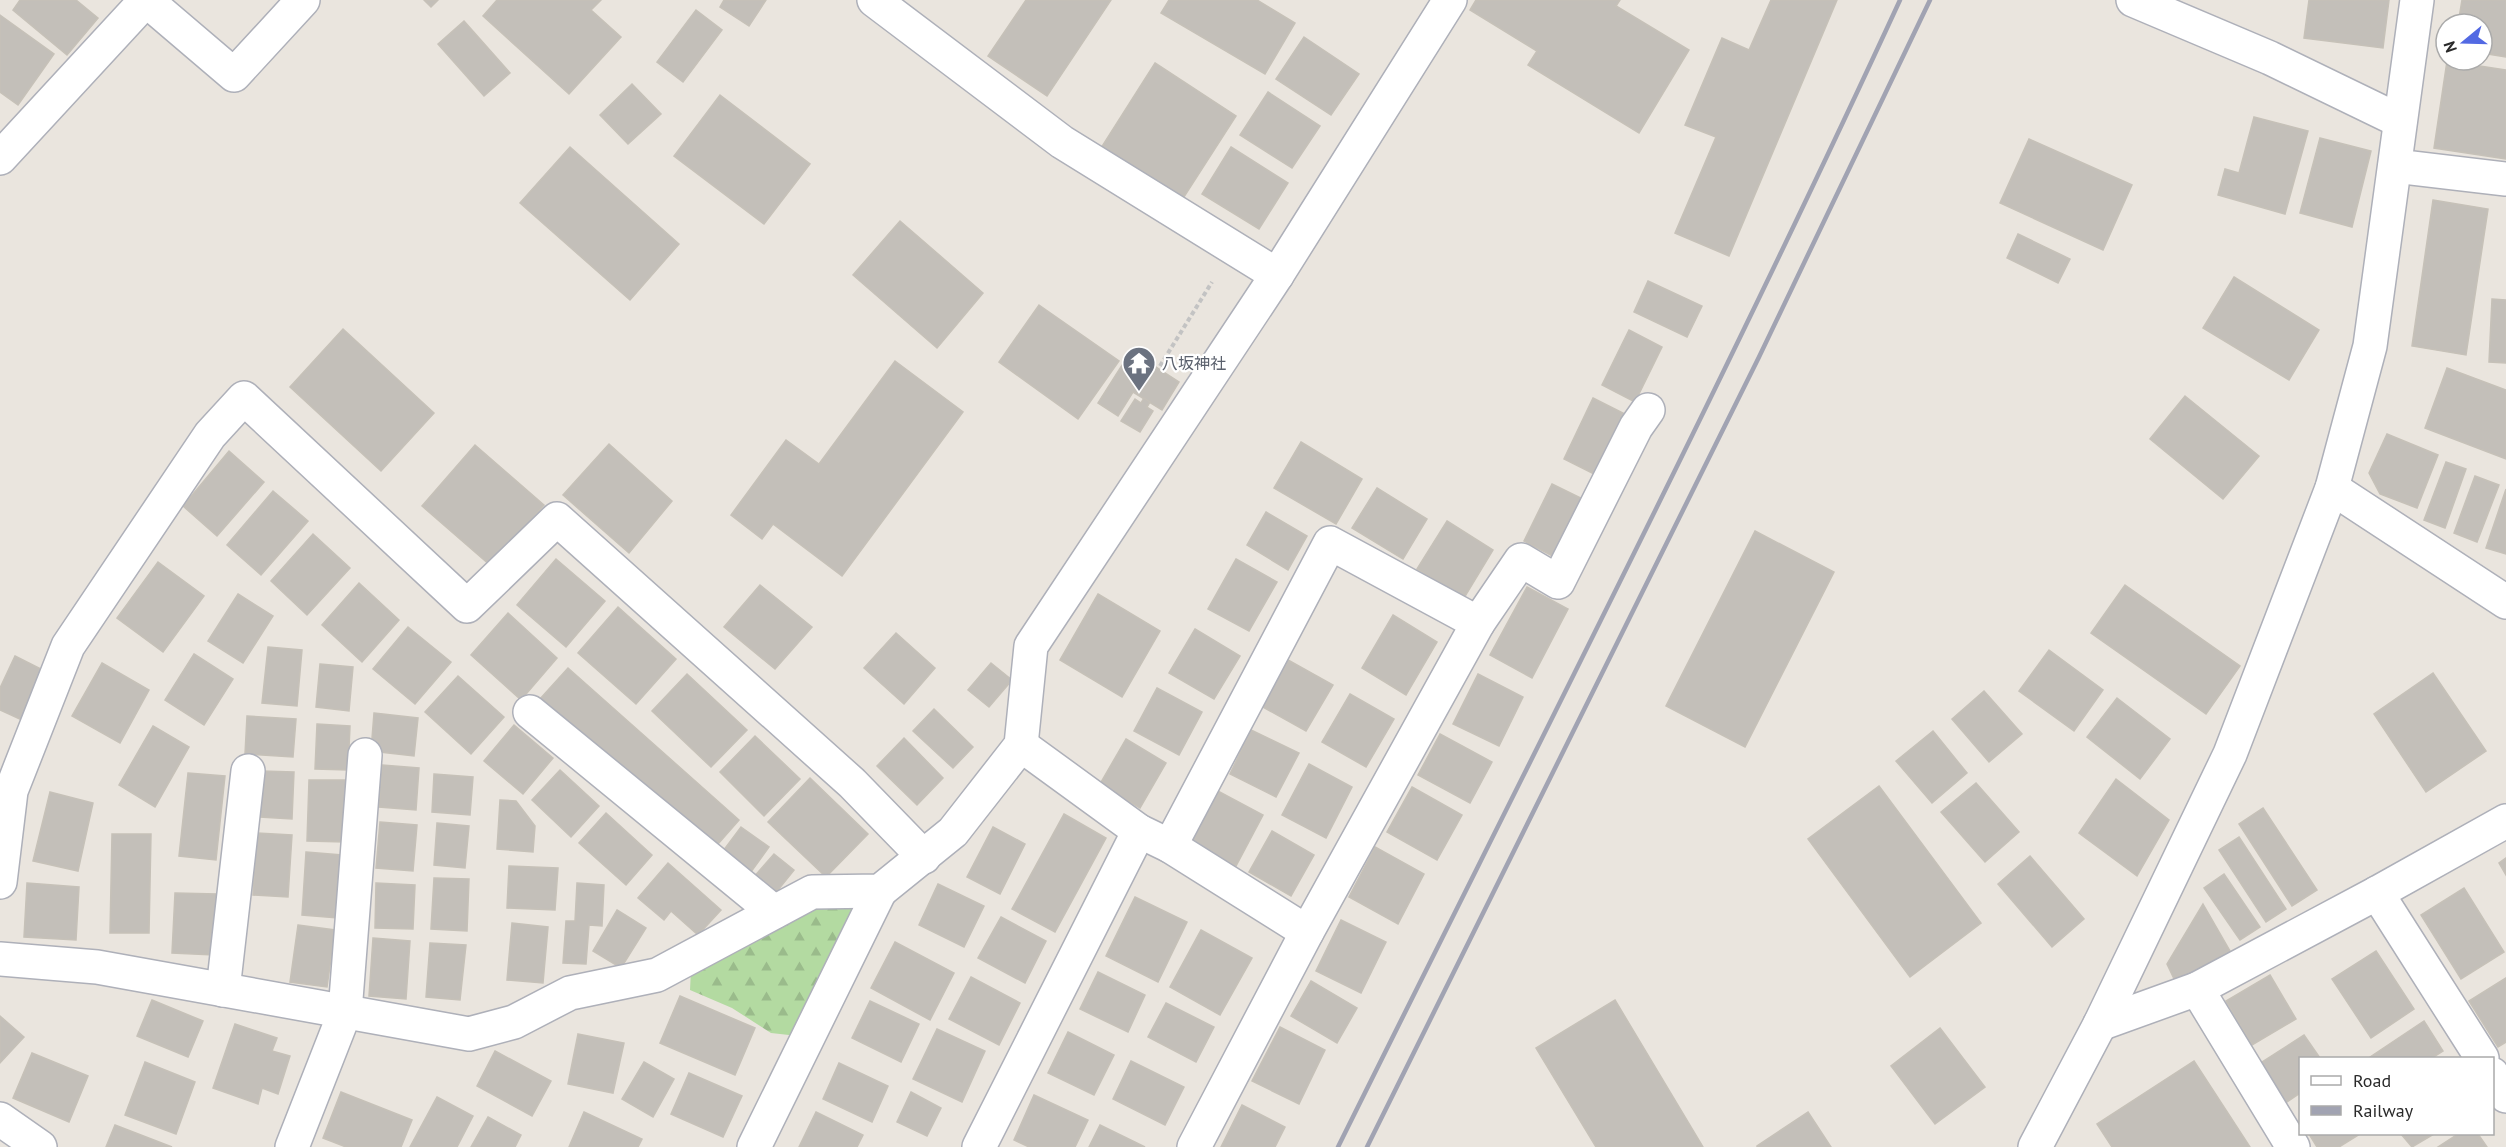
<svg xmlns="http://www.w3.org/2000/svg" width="2506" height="1147" viewBox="0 0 2506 1147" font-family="'PT Sans','Noto Sans JP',sans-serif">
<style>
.forest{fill:url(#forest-firs)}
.building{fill:#c3bfb9;stroke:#c6c1b8;stroke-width:1.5}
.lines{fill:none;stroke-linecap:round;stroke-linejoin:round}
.minor-casing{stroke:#aeb0b9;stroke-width:36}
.path{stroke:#c3c3c3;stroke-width:4;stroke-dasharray:4.5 3;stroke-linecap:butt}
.minor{stroke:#fff;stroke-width:33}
.rail{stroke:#a1a3b2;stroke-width:4.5}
.labels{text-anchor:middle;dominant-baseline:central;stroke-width:4.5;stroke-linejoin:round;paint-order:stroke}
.worship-label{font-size:16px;fill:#5b616d;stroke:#fff;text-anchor:start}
</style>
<defs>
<pattern id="forest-firs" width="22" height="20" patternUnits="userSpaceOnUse" patternTransform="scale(1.5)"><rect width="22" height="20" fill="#b3daa1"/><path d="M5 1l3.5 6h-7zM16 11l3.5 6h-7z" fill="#9abb8b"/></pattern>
</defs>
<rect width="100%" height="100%" fill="#eae5de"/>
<polygon class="forest" points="805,904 860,908 798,1036 771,1033 732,1008 690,990 691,970"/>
<g class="building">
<polygon points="20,0 76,0 98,18 67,55 13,10"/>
<polygon points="424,0 438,0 431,7"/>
<polygon points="497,0 601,0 591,10 621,37 569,94 483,16"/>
<polygon points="724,0 766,0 749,26 720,7"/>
<polygon points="1026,0 1111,0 1047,96 988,56"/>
<polygon points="1169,0 1257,0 1295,23 1265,74 1161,13"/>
<polygon points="1476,0 1620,0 1616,6 1689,50 1639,133 1528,65 1537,51 1470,10"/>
<polygon points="1771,0 1837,0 1729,256 1675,233 1716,137 1685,125 1722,38 1749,50"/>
<polygon points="2309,0 2389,0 2383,48 2304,38"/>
<polygon points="2462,0 2506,0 2506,57 2482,53 2482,24 2458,24"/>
<polygon points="696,10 722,30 683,82 657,62"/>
<polygon points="0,15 54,54 18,105 0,92"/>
<polygon points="464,21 510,73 484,96 438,44"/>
<polygon points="1304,37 1359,74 1331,115 1276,79"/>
<polygon points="2447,61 2506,70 2506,159 2434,148"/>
<polygon points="1155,63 1236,116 1182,200 1101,148"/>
<polygon points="632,84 661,114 628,144 600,115"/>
<polygon points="1268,92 1320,126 1292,168 1240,135"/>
<polygon points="720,95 810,164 764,224 674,156"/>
<polygon points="2254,117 2308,131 2285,214 2218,195 2225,169 2239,173"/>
<polygon points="2320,138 2371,151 2352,227 2300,213"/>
<polygon points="2029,139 2132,185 2103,250 2000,203"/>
<polygon points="570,147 679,244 630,300 520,203"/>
<polygon points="1231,147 1288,183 1259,229 1202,194"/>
<polygon points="2433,200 2488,209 2466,355 2412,346"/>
<polygon points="900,221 983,293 937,348 853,275"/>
<polygon points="2018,234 2070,259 2058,283 2007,258"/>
<polygon points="2234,277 2319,330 2289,380 2203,328"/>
<polygon points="1648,281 1702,306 1687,337 1634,312"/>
<polygon points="2492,299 2506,300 2506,363 2489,362"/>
<polygon points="1039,305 1119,361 1078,419 999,362"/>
<polygon points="343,329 434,413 381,471 290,387"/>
<polygon points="1629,330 1662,347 1635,402 1602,385"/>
<polygon points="1131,351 1179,382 1162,410 1133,392 1118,416 1098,403"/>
<polygon points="895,361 963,412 842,576 773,524 762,539 731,515 786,440 819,464"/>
<polygon points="2447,368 2506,390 2506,459 2425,428"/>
<polygon points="2185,396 2259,456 2223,499 2150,439"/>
<polygon points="1144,398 1150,402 1147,407 1153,411 1140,432 1121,421 1135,399 1141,403"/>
<polygon points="1593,398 1627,415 1598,476 1564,459"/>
<polygon points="2387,434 2438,455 2417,508 2380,494 2369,473"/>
<polygon points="1301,442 1362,479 1336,524 1274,488"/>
<polygon points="609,444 672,501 629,553 563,495"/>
<polygon points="475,445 544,505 491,566 422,506"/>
<polygon points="229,451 264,482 217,536 183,506"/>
<polygon points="2446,462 2466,469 2445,528 2424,520"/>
<polygon points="2475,476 2499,485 2477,542 2454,533"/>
<polygon points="1552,484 1589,502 1560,560 1524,541"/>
<polygon points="1377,488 1427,519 1403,559 1352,528"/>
<polygon points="2506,489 2506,554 2486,548"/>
<polygon points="273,491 308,521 261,575 227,545"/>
<polygon points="1266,512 1307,536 1288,570 1247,545"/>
<polygon points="1447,521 1493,550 1464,598 1417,569"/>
<polygon points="1755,531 1834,572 1745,747 1666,706"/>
<polygon points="313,534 350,568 307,615 271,581"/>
<polygon points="556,559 605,601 566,647 517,605"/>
<polygon points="1236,559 1277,582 1249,631 1208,609"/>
<polygon points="158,562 204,596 163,652 117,618"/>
<polygon points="359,583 399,620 362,662 322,625"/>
<polygon points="760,585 812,627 775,669 724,627"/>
<polygon points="2125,585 2240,666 2206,714 2091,633"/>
<polygon points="1527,587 1568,609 1532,678 1490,655"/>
<polygon points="238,594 273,616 243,663 208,641"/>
<polygon points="1098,594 1160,631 1122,697 1060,660"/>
<polygon points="618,607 676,659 636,704 578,653"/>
<polygon points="508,613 557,658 521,700 471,655"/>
<polygon points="1393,615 1437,642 1406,695 1362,668"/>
<polygon points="408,627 451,662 415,704 373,669"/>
<polygon points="1195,629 1240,656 1214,699 1169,673"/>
<polygon points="896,633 935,668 904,704 864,668"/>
<polygon points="268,647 302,650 297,706 262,703"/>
<polygon points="2049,650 2103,690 2074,731 2019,691"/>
<polygon points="194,654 233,679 204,725 165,700"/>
<polygon points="15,656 45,671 22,720 0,710 0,688"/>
<polygon points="1288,660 1333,685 1306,731 1261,706"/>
<polygon points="102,663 149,690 120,743 72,716"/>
<polygon points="991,663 1012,680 989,707 968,690"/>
<polygon points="320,664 353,667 349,711 316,707"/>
<polygon points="568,668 739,820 711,852 540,699"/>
<polygon points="2433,673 2486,751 2426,792 2374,714"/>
<polygon points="687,674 747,730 711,767 652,711"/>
<polygon points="1478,674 1523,697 1499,746 1453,724"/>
<polygon points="458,676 504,717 471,754 425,712"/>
<polygon points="1157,688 1202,712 1179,755 1134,731"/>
<polygon points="1984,691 2022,734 1989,762 1952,719"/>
<polygon points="1350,694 1394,719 1366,767 1322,742"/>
<polygon points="2117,698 2170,739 2140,779 2087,737"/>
<polygon points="934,709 973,747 953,768 913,731"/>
<polygon points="374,713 418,718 414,756 371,751"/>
<polygon points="247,716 296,719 293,757 245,754"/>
<polygon points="317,724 350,726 348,770 315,769"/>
<polygon points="514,725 553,758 523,794 484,761"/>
<polygon points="153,726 189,747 155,807 119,785"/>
<polygon points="1251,730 1299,753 1276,797 1230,774"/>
<polygon points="1933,731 1967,773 1932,803 1896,761"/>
<polygon points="1440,734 1492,762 1470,803 1418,775"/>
<polygon points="755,736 800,779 764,816 720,772"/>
<polygon points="904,738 943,778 917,805 877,766"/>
<polygon points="1126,739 1166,763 1140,808 1100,784"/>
<polygon points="1309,764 1352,787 1326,838 1282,815"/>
<polygon points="382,765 419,768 416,810 379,807"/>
<polygon points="560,770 599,806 571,837 532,800"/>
<polygon points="261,771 294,772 292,819 260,817"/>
<polygon points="188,773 225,776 216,860 179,856"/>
<polygon points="434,774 473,777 470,815 432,812"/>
<polygon points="810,778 868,834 826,877 768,822"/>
<polygon points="2116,779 2169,820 2137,876 2079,833"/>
<polygon points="309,780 346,780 345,842 307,841"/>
<polygon points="1976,783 2019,832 1985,862 1941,812"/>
<polygon points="1879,786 1981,923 1910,977 1808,839"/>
<polygon points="1412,787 1462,815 1437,860 1387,832"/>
<polygon points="1214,789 1263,815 1236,866 1188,841"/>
<polygon points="50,792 93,803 78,871 33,861"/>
<polygon points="500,800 516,801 535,826 533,852 497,849"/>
<polygon points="2263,808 2317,890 2292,906 2239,824"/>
<polygon points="606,813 652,855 626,885 579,843"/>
<polygon points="1064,814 1106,838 1055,932 1012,909"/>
<polygon points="380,822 417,825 413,871 376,868"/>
<polygon points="437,823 469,826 465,868 434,865"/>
<polygon points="741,827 769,847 748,876 720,855"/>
<polygon points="993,827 1025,844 1000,894 967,877"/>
<polygon points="1272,831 1314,855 1291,896 1249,872"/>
<polygon points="257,833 292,835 288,897 253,895"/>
<polygon points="112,834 151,834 149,933 110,933"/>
<polygon points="2239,837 2286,909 2266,922 2219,850"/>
<polygon points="1375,847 1424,874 1398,924 1349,897"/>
<polygon points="306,852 342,855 338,918 302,915"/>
<polygon points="774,854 794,870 774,895 753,878"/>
<polygon points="2030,856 2084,919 2052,947 1998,884"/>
<polygon points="2506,858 2506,875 2499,863"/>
<polygon points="668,863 721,910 698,935 671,911 664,920 638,898"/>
<polygon points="509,866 558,868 555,910 507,908"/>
<polygon points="2224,874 2260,927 2240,940 2204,888"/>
<polygon points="434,878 469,879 467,931 431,929"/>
<polygon points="27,883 79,887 76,940 24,937"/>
<polygon points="376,883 415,885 413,929 375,928"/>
<polygon points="577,883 604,885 602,926 589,925 586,964 563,963 566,921 575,921"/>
<polygon points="938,884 984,906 964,947 919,925"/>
<polygon points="2464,888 2504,952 2461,979 2421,915"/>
<polygon points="175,893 217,894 214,955 172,953"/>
<polygon points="1135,897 1187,922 1158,982 1106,956"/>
<polygon points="2203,904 2230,951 2176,983 2167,964"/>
<polygon points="617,910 646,928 621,968 593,951"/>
<polygon points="1001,917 1046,941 1025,983 978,958"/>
<polygon points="1341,920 1386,942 1361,993 1316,971"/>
<polygon points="512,923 548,927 543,983 507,980"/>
<polygon points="298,925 335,930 327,987 290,982"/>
<polygon points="1201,930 1252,958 1220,1015 1170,987"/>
<polygon points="373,938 410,941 406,999 369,996"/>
<polygon points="895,942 954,973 930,1020 871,988"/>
<polygon points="430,943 466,945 460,1000 426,997"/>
<polygon points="2376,951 2414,1009 2371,1038 2332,979"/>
<polygon points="1098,972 1145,995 1128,1032 1080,1009"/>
<polygon points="2270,975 2296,1019 2252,1045 2226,1001"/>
<polygon points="971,977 1020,1003 999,1045 949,1019"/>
<polygon points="2506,978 2506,1042 2498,1047 2469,1001"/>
<polygon points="1311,981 1357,1008 1337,1043 1291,1016"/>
<polygon points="680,996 755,1028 735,1075 660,1043"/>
<polygon points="152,1000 203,1021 188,1057 137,1036"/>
<polygon points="1615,1000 1703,1147 1596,1147 1536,1048"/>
<polygon points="870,1001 919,1024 901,1062 852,1038"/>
<polygon points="1166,1003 1214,1027 1196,1062 1148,1037"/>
<polygon points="0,1016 24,1037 0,1063"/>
<polygon points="2424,1021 2443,1051 2432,1058 2371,1058 2370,1057"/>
<polygon points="235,1024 277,1038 272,1051 290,1056 278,1094 262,1088 258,1104 213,1088"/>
<polygon points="1280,1027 1325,1050 1299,1104 1252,1081"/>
<polygon points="1940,1028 1985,1087 1935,1124 1891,1066"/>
<polygon points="937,1029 985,1051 962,1102 913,1079"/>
<polygon points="1068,1032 1114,1055 1094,1095 1048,1073"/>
<polygon points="578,1034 624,1043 613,1093 568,1084"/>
<polygon points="2304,1035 2320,1058 2300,1058 2300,1093 2284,1104 2259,1064"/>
<polygon points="495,1051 551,1081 532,1116 477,1086"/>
<polygon points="32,1053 88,1076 69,1122 13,1098"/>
<polygon points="1131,1061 1184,1087 1165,1125 1113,1099"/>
<polygon points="2194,1061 2250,1147 2112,1147 2097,1124"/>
<polygon points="145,1062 195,1082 176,1134 125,1115"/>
<polygon points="644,1062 674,1079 653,1117 622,1099"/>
<polygon points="839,1063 888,1086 872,1122 823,1099"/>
<polygon points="689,1073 742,1096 723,1137 671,1114"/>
<polygon points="341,1092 412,1120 401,1147 346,1147 323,1138"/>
<polygon points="911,1092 941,1108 927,1136 897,1122"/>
<polygon points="1034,1095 1088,1120 1075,1147 1029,1147 1014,1140"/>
<polygon points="437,1097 473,1116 457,1147 410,1147"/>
<polygon points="1242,1105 1285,1127 1275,1147 1221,1147"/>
<polygon points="584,1112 642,1139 638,1147 569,1147"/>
<polygon points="816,1112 863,1135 857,1147 799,1147"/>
<polygon points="1808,1112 1831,1147 1757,1147 1757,1146"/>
<polygon points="488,1117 521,1135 515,1147 471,1147"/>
<polygon points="115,1125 172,1147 106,1147"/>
<polygon points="1100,1125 1145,1147 1089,1147"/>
<polygon points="2309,1134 2360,1134 2339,1147 2317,1147"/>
<polygon points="2401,1134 2434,1134 2412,1147"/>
<polygon points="2458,1134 2478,1134 2487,1147 2438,1147"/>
</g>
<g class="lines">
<defs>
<g id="minor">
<polyline points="146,0 234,75 303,0"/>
<polyline points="874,0 1062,142 1277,275"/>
<polyline points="2133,0 2270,58 2400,121"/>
<polyline points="0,158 146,0"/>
<polyline points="2395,166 2506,179"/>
<polyline points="2332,488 2506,602"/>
<polyline points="1478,623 1521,560 1558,582 1636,427 1648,410"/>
<polyline points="530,712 774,912"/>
<polyline points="1021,745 1139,831 1170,846 1307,932"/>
<polyline points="1170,846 1330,543 1478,623 1307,932 1194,1147"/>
<polyline points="0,882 11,791 68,646 210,435 244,398 467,606 557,519 852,783 924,857"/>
<polyline points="2377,893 2482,1058"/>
<polyline points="0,959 97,967 469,1034 514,1022 570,993 657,975 812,892 880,891 953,832 1021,745 1031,646 1277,275 1450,0"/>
<polyline points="2197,989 2293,1147"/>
<polyline points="223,990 248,771"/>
<polyline points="2100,1024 2197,989 2377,893 2506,821"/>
<polyline points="2492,1074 2506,1096"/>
<polyline points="0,1119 40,1147"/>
<polyline points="292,1147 345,1012 365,755"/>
<polyline points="754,1147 880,891"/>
<polyline points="979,1147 1139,831"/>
<polyline points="2035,1147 2100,1024 2230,754 2332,488 2370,346 2417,0"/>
</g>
</defs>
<use href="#minor" class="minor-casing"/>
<polyline class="path" points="1160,366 1212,282"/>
<use href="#minor" class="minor"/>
<g class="rail">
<path d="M 1338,1147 C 1527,766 1722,386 1900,0"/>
<polyline points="1367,1147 1759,357 1930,0"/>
</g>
</g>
<defs>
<symbol id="temple-pin" viewBox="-11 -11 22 30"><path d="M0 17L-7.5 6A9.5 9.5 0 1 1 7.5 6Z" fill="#6b7280" stroke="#fff"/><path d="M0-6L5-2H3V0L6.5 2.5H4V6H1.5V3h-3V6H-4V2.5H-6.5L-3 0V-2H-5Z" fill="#fff"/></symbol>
</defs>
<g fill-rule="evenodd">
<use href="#temple-pin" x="1120" y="344" width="38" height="52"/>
</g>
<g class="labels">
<g class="worship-label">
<text x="1162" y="363">八坂神社</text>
</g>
</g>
<rect x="2299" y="1057" width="195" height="78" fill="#ffffff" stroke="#aaaaaa" stroke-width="1.5"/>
<rect x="2311" y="1076" width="30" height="9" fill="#ffffff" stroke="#aaaaaa" stroke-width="1.5"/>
<text x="2353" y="1087" font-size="18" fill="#2a2a2a">Road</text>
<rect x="2311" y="1106" width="30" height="9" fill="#a1a3b2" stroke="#aaaaaa" stroke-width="1.5"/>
<text x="2353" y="1117" font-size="18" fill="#2a2a2a">Railway</text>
<g transform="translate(2464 42) rotate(251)"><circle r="28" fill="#ffffff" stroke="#aaaaaa" stroke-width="1.5"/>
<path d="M0-4.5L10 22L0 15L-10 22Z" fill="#5269e3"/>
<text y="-9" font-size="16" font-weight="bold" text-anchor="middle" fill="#2a2a2a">N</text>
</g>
</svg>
